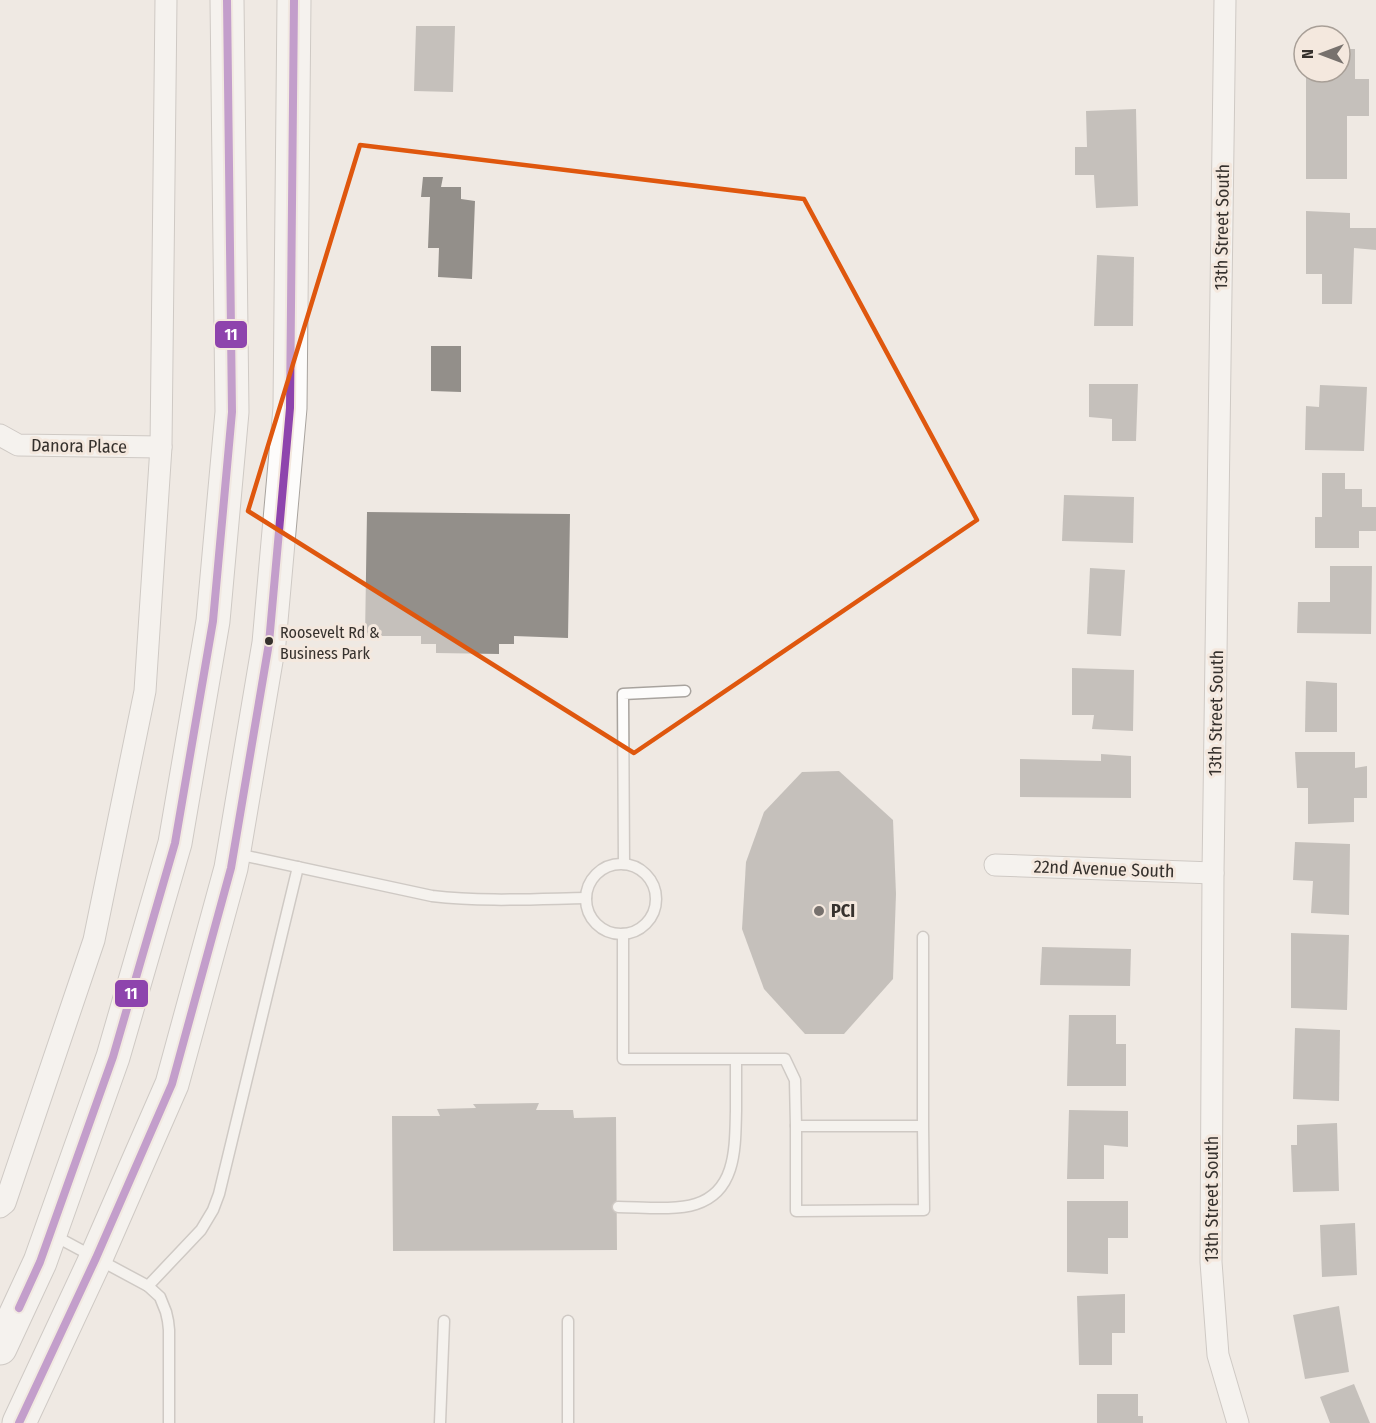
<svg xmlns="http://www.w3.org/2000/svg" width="1376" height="1423" viewBox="0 0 1376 1423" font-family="'Fira Sans Condensed',sans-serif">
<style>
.building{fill:#938f8a}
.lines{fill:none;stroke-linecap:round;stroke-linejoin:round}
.service-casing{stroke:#a8a39e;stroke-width:13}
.minor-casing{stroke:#a8a39e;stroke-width:23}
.primary-casing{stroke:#a8a39e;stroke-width:35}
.service{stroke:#fdfcfb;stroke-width:10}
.minor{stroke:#fdfcfb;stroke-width:21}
.primary{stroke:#fdfcfb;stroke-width:33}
.bus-1-casing{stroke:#f4e8de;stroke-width:12}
.bus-1{stroke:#8e44ad;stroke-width:8}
.marked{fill:none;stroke:#df570e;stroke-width:4.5;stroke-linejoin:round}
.bus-dot{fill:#36312d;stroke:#f4e8de;stroke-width:2}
.poi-dot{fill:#77716d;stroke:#f4e8de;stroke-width:2}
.labels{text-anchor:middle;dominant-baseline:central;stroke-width:6;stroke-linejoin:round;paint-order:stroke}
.bus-label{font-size:16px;fill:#36312d;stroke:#f4e8de;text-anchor:start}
.street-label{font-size:18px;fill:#36312d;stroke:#f4e8de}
.poi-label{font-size:18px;font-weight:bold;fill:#36312d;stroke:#f4e8de;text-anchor:start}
.line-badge{stroke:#f4e8de;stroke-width:2}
.badge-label{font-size:16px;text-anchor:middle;font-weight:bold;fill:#fff}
</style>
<rect width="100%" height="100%" fill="#efe9e3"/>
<g class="building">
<polygon points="416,26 455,26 453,92 414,91"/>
<polygon points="1340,49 1355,49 1355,79 1369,79 1369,116 1347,116 1347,179 1306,179 1306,72 1340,72"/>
<polygon points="1136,109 1138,206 1096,208 1094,175 1075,175 1075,147 1087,147 1086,111"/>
<polygon points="423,177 443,177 441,187 461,187 461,199 475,201 472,279 438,277 439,248 428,248 430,197 421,197"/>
<polygon points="1306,211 1350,213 1350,228 1376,228 1376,250 1354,248 1352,304 1322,304 1322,274 1306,274"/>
<polygon points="1097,255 1134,257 1133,326 1094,326"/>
<polygon points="431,346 461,346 461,392 431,391"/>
<polygon points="1089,384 1138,384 1136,441 1112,441 1112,419 1089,417"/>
<polygon points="1320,385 1367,387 1364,451 1305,450 1306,406 1319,407"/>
<polygon points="1322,473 1345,473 1345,489 1362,489 1362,507 1376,507 1376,531 1359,531 1359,548 1315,548 1315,517 1322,517"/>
<polygon points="1064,495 1134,497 1133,543 1062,541"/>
<polygon points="367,512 570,514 568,638 514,636 514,644 499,644 499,654 436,653 436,644 421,644 421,636 365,636"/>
<polygon points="1330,566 1372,566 1371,634 1297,633 1298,602 1330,602"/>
<polygon points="1090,568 1125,570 1121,636 1087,634"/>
<polygon points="1072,668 1134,670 1133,731 1092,729 1094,715 1072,715"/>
<polygon points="1306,681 1337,683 1337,732 1305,732"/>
<polygon points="1295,752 1355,752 1355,768 1367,766 1367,798 1354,798 1354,822 1308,824 1308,788 1297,788"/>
<polygon points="1101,754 1131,756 1131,798 1020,797 1020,759 1101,761"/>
<polygon points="839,771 893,820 896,894 893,979 844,1034 805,1034 764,989 742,929 746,862 764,812 802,772"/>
<polygon points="1295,842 1350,844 1349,915 1311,913 1313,881 1293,880"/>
<polygon points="1291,933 1349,935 1347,1010 1291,1008"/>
<polygon points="1042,947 1131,949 1130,986 1040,985"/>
<polygon points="1069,1015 1116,1015 1116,1044 1126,1044 1126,1086 1067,1086"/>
<polygon points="1295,1028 1340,1030 1339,1101 1293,1099"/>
<polygon points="539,1103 536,1110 573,1110 574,1118 616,1117 617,1250 393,1251 392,1116 440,1116 437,1109 476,1108 473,1104"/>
<polygon points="1069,1110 1128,1111 1128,1147 1104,1145 1104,1179 1067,1179"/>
<polygon points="1337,1123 1339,1191 1293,1192 1291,1145 1297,1145 1297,1125"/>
<polygon points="1067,1201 1128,1201 1128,1238 1108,1238 1108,1274 1067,1272"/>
<polygon points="1355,1223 1357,1275 1322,1277 1320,1225"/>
<polygon points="1125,1294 1125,1333 1112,1333 1112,1365 1079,1365 1077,1296"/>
<polygon points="1339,1306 1349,1372 1305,1379 1293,1315"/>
<polygon points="1354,1384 1370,1423 1330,1423 1320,1397"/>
<polygon points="1097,1394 1138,1394 1138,1416 1143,1416 1143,1423 1097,1423"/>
</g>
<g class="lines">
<defs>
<g id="service">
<path d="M 237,854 L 432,896 C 483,902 534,899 586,898"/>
<polyline points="624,864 623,694 685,691"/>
<circle cx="621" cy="899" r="35"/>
<polyline points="623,934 623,1059 785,1059 795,1080 796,1126"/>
<polyline points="923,1126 796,1126 796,1211 924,1210 923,1126 923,937"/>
<path d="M 618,1207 C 641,1207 674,1211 696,1204 C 737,1191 735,1146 736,1111 C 736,1094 736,1077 736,1060"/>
<polyline points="53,1235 148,1286 160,1297 166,1312 168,1321 169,1330 169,1423"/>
<polyline points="148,1286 201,1230 213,1210 219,1194 298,867"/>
<polyline points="440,1423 444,1321"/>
<polyline points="568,1423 568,1321"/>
</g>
<g id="minor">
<polyline points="1225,0 1213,873 1211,1262 1218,1355 1238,1423"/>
<polyline points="0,435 18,445 161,447"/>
<polyline points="995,865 1213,873"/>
<polyline points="0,1207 5,1203 94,940 145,691 161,447 166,0"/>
</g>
<g id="primary">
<polyline points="0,1348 40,1262 113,1057 175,843 213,621 232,412 227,0"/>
<polyline points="19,1423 96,1258 172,1084 231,868 269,643 290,408 294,0"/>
</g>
</defs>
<use href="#service" class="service-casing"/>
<use href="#minor" class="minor-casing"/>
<use href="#primary" class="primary-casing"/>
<use href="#service" class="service"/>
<use href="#minor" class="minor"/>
<use href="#primary" class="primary"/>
<defs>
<g id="bus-1">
<polyline points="19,1308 40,1262 113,1057 175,843 213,621 232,412 227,0"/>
<polyline points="19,1423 96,1258 172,1084 231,868 269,643 290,408 294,0"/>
</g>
</defs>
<use href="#bus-1" class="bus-1-casing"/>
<use href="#bus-1" class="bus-1"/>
</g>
<path d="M0 0H1376V1423H0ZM 360,145 L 804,199 L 977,520 L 634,753 L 248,511 Z" fill="#efe9e3" fill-opacity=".55" fill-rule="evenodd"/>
<path class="marked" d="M 360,145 L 804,199 L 977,520 L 634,753 L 248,511 Z"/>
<circle class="bus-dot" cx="269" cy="641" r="5"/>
<circle class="poi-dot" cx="819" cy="911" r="6"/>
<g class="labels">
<g class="bus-label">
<text x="280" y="632">Roosevelt Rd &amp;<tspan x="280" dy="21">Business Park</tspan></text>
</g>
<g class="street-label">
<text transform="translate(1222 227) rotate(-89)">13th Street South</text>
<text transform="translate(79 446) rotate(1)">Danora Place</text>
<text transform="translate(1216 713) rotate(-89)">13th Street South</text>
<text transform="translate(1104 869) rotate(2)">22nd Avenue South</text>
<text transform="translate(1212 1199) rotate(-90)">13th Street South</text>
</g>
<g class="poi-label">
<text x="831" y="911">PCI</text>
</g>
</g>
<g class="line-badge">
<rect x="214" y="320" width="34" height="29" rx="6" fill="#8e44ad"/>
<rect x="114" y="979" width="35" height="29" rx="6" fill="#8e44ad"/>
</g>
<g class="badge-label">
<text x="231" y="340">11</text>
<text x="131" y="999">11</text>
</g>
<g transform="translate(1322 54) rotate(270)"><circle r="28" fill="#f4e8de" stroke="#a89f97" stroke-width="1.5"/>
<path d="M0-4.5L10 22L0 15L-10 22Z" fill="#77716d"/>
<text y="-9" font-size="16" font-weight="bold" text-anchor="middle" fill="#36312d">N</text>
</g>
</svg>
